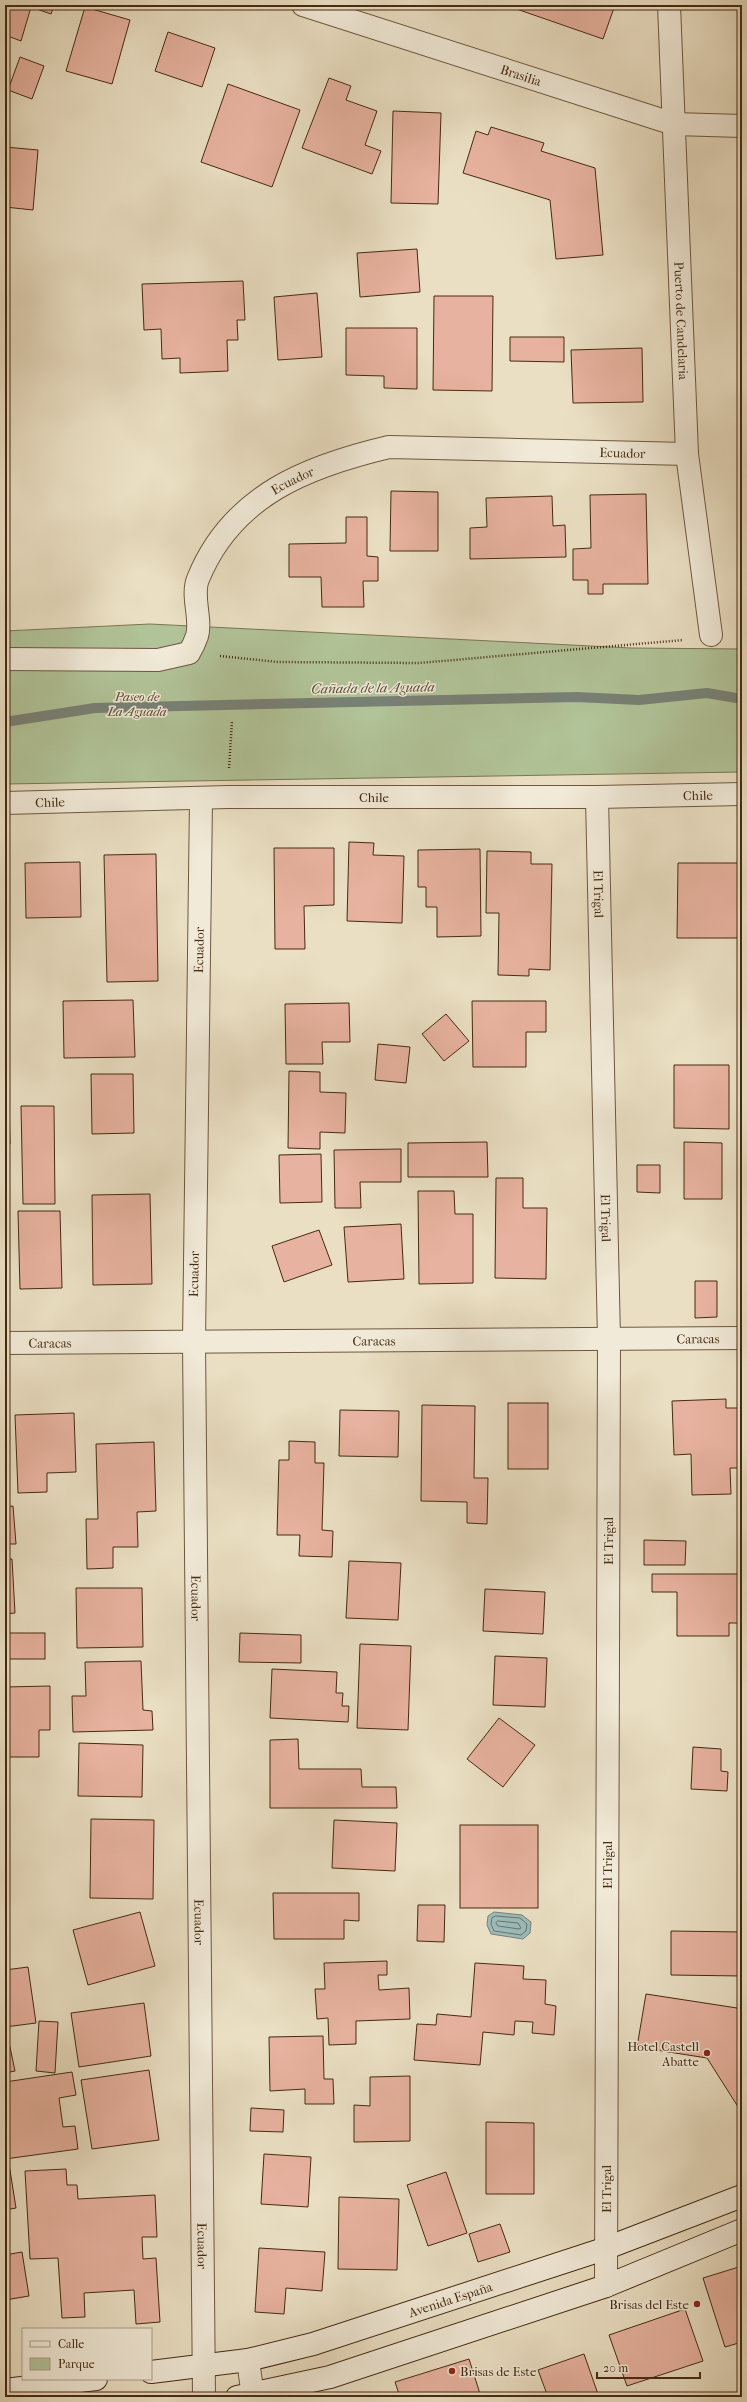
<svg xmlns="http://www.w3.org/2000/svg" width="747" height="2402" viewBox="0 0 747 2402" font-family="'IM FELL French Canon',serif">
<style>
.green{fill:#b1c398;stroke:#7c7654}
.water{fill:#9abbba;stroke:#788176}
.lines{fill:none;stroke-linecap:round;stroke-linejoin:round}
.shore{stroke:#707266;stroke-width:1}
.stream{stroke:#788176;stroke-width:10}
.building{fill:#e7b29f;stroke:#462a11}
.street-casing{stroke:#6f573e;stroke-width:24}
.secondary-casing{stroke:#462a11;stroke-width:24}
.path{stroke:#462a11;stroke-width:2.5;stroke-dasharray:1 2;stroke-linecap:butt}
.street{stroke:#f1ead8;stroke-width:22}
.secondary{stroke:#f1ead8;stroke-width:22}
.poi-dot{fill:#8f2418;stroke:#f1ead8;stroke-width:1.5}
.labels{text-anchor:middle;dominant-baseline:central;stroke-width:3;stroke-linejoin:round;paint-order:stroke}
.street-label{font-size:13px;fill:#462a11;stroke:#f1ead8}
.park-label{font-size:13px;font-style:italic;fill:#5b492c;stroke:#f1ead8}
.poi-label{font-size:13px;fill:#462a11;stroke:#f1ead8;text-anchor:end}
.water-label{font-size:14px;font-style:italic;fill:#5b4e3b;stroke:#f1ead8}
</style>
<rect width="100%" height="100%" fill="#eadfc3"/>
<filter id="stains"><feTurbulence type="fractalNoise" baseFrequency=".005" numOctaves="4"/><feColorMatrix values="0 0 0 0 .2 0 0 0 0 .09 0 0 0 0 .02 0 0 0 .5 -.17"/></filter>
<radialGradient id="worn" r=".72"><stop offset=".6" stop-color="#630" stop-opacity="0"/><stop offset="1" stop-color="#630" stop-opacity=".3"/></radialGradient>
<polygon class="green" points="150,624 631,648 742,649 742,772 5,784 5,631"/>
<polygon class="water" points="494,1912 522,1915 531,1922 530,1933 523,1939 491,1934 487,1925 488,1916"/>
<g class="lines">
<g class="shore">
<polygon points="496,1916 520,1918 527,1924 526,1931 521,1935 494,1931 491,1924 492,1918"/>
<polygon points="498,1921 518,1923 521,1928 519,1929 498,1926 496,1923"/>
</g>
<polyline class="stream" points="5,722 95,708 577,697 639,700 707,693 742,699"/>
</g>
<g class="building">
<polygon points="5,5 54,5 51,14 31,7 21,41 5,35"/>
<polygon points="505,5 615,5 603,39"/>
<polygon points="85,7 130,20 112,84 66,71"/>
<polygon points="168,32 215,48 202,87 155,71"/>
<polygon points="20,57 44,66 32,99 8,90"/>
<polygon points="329,78 351,86 346,100 377,111 365,145 381,151 372,174 302,148"/>
<polygon points="228,84 300,110 272,187 201,162"/>
<polygon points="393,111 441,113 438,204 391,203"/>
<polygon points="491,127 544,143 541,151 595,168 603,255 556,259 550,200 463,173 476,131 488,135"/>
<polygon points="5,147 38,150 33,210 5,207"/>
<polygon points="417,249 420,292 360,297 357,253"/>
<polygon points="243,281 245,320 237,320 238,340 227,340 228,371 180,373 180,358 162,359 161,329 144,330 142,284"/>
<polygon points="317,293 322,357 278,360 274,297"/>
<polygon points="434,296 493,296 492,391 433,390"/>
<polygon points="346,328 417,328 417,389 384,388 384,376 346,375"/>
<polygon points="510,337 564,337 564,362 510,361"/>
<polygon points="642,348 643,402 573,403 571,350"/>
<polygon points="391,491 438,492 438,551 390,551"/>
<polygon points="646,494 648,584 603,584 603,594 588,594 588,580 573,580 573,549 591,548 590,495"/>
<polygon points="552,496 553,526 565,525 566,557 470,559 470,528 487,527 486,498"/>
<polygon points="346,517 367,517 367,556 378,557 378,581 363,581 364,607 322,607 321,577 289,577 289,544 346,543"/>
<polygon points="349,842 374,843 373,855 404,856 402,923 347,921"/>
<polygon points="274,848 334,848 334,905 304,906 305,949 275,949"/>
<polygon points="480,849 481,936 437,937 437,907 426,907 426,887 418,887 418,850"/>
<polygon points="487,851 531,852 531,864 552,864 550,970 529,969 529,976 498,975 499,913 486,913"/>
<polygon points="156,854 158,981 107,982 104,855"/>
<polygon points="5,860 6,860 7,934 5,934"/>
<polygon points="80,862 81,917 26,918 25,863"/>
<polygon points="678,863 742,863 742,938 677,938"/>
<polygon points="133,1000 135,1057 64,1058 63,1001"/>
<polygon points="472,1001 546,1001 546,1032 526,1032 526,1067 473,1067"/>
<polygon points="349,1003 350,1042 322,1042 323,1064 286,1064 285,1004"/>
<polygon points="446,1014 469,1041 444,1061 422,1034"/>
<polygon points="378,1044 410,1047 406,1083 375,1080"/>
<polygon points="674,1065 729,1065 729,1129 674,1128"/>
<polygon points="289,1071 320,1072 320,1092 346,1093 345,1133 320,1132 320,1149 288,1148"/>
<polygon points="91,1074 133,1074 134,1133 92,1134"/>
<polygon points="5,1103 9,1103 10,1144 5,1144"/>
<polygon points="21,1106 54,1106 55,1204 23,1204"/>
<polygon points="487,1142 488,1177 408,1177 408,1143"/>
<polygon points="684,1142 722,1143 722,1199 684,1199"/>
<polygon points="401,1149 401,1182 360,1182 361,1208 335,1208 334,1150"/>
<polygon points="321,1154 322,1202 280,1203 279,1155"/>
<polygon points="637,1165 660,1165 660,1193 637,1192"/>
<polygon points="496,1178 523,1178 523,1208 547,1208 546,1279 495,1278"/>
<polygon points="418,1191 454,1191 455,1214 473,1214 473,1283 419,1284"/>
<polygon points="150,1194 152,1284 93,1285 92,1195"/>
<polygon points="18,1211 60,1211 62,1288 20,1289"/>
<polygon points="401,1224 404,1279 348,1282 344,1227"/>
<polygon points="319,1230 332,1265 284,1282 272,1246"/>
<polygon points="695,1281 717,1281 717,1317 695,1318"/>
<polygon points="726,1399 726,1408 738,1408 740,1468 730,1468 731,1494 692,1495 691,1454 674,1455 672,1401"/>
<rect x="508" y="1403" width="40" height="66"/>
<polygon points="422,1405 475,1406 474,1478 488,1478 487,1524 467,1523 467,1502 421,1501"/>
<polygon points="340,1410 399,1411 398,1457 339,1456"/>
<polygon points="74,1413 76,1472 47,1473 47,1492 18,1493 15,1415"/>
<polygon points="289,1441 315,1442 315,1463 324,1463 322,1530 333,1531 332,1557 299,1556 300,1535 277,1535 279,1460 289,1460"/>
<polygon points="154,1442 156,1511 137,1512 138,1547 113,1547 113,1568 87,1569 86,1519 98,1519 96,1444"/>
<polygon points="13,1506 16,1544 5,1544 5,1507"/>
<polygon points="739,1528 742,1528 742,1568 741,1568"/>
<polygon points="644,1540 686,1541 685,1565 644,1565"/>
<polygon points="5,1559 12,1559 15,1613 5,1614"/>
<polygon points="349,1561 401,1563 398,1620 346,1618"/>
<polygon points="652,1574 742,1574 742,1630 741,1623 729,1623 729,1636 677,1636 677,1592 652,1592"/>
<polygon points="76,1588 142,1588 143,1647 77,1648"/>
<polygon points="485,1589 545,1592 543,1634 483,1631"/>
<rect x="8" y="1633" width="37" height="26"/>
<polygon points="240,1633 301,1635 301,1663 239,1662"/>
<polygon points="360,1644 411,1646 408,1730 357,1728"/>
<polygon points="495,1656 547,1658 545,1707 493,1705"/>
<polygon points="141,1661 143,1710 152,1711 153,1730 73,1732 72,1696 86,1696 85,1662"/>
<polygon points="272,1669 337,1672 336,1693 343,1693 342,1706 349,1706 348,1722 270,1718"/>
<polygon points="50,1686 50,1730 39,1730 39,1757 9,1757 9,1732 5,1732 5,1687"/>
<polygon points="499,1718 535,1745 503,1787 467,1759"/>
<polygon points="298,1739 299,1769 361,1769 362,1787 396,1787 397,1808 270,1808 270,1740"/>
<polygon points="79,1743 143,1745 142,1797 78,1796"/>
<polygon points="693,1747 721,1749 721,1771 728,1772 727,1791 691,1789"/>
<polygon points="91,1819 154,1820 153,1899 90,1898"/>
<polygon points="334,1820 397,1823 395,1871 332,1868"/>
<rect x="460" y="1825" width="78" height="83"/>
<polygon points="273,1893 359,1893 359,1921 344,1920 344,1939 274,1939"/>
<polygon points="418,1905 445,1905 444,1942 417,1941"/>
<polygon points="140,1912 155,1966 88,1985 73,1930"/>
<polygon points="671,1931 742,1932 742,1976 671,1975"/>
<polygon points="5,1932 9,1961 5,1961"/>
<polygon points="387,1961 387,1975 378,1975 379,1990 409,1988 410,2019 356,2021 356,2044 329,2045 328,2018 317,2019 315,1989 325,1989 324,1963"/>
<polygon points="475,1963 524,1966 523,1979 546,1980 545,2004 556,2006 554,2035 532,2033 533,2022 515,2021 514,2035 483,2032 480,2065 414,2060 417,2024 436,2025 437,2014 471,2017"/>
<polygon points="28,1967 36,2023 5,2027 5,1970"/>
<polygon points="646,1994 737,2008 742,2015 742,2113 707,2058 637,2047"/>
<polygon points="144,2003 151,2056 79,2067 71,2013"/>
<polygon points="39,2021 58,2022 55,2073 36,2071"/>
<polygon points="5,2033 7,2033 15,2071 5,2073"/>
<polygon points="323,2036 324,2079 333,2079 334,2104 305,2104 305,2089 270,2091 269,2037"/>
<polygon points="149,2070 159,2140 92,2149 81,2080"/>
<polygon points="72,2072 76,2095 59,2098 63,2127 75,2126 78,2149 5,2159 5,2082"/>
<polygon points="410,2076 410,2141 354,2142 354,2105 370,2106 370,2077"/>
<polygon points="251,2108 284,2110 283,2132 250,2131"/>
<polygon points="486,2122 534,2123 534,2194 486,2194"/>
<polygon points="264,2154 311,2157 308,2207 261,2204"/>
<polygon points="9,2164 16,2208 5,2210 5,2165"/>
<polygon points="66,2169 67,2185 77,2185 78,2199 155,2195 157,2237 142,2237 143,2259 156,2258 160,2322 136,2324 134,2290 84,2293 85,2317 62,2318 58,2258 30,2259 25,2171"/>
<polygon points="446,2172 467,2233 428,2246 407,2185"/>
<polygon points="339,2197 399,2199 397,2270 338,2269"/>
<polygon points="500,2224 510,2252 478,2262 469,2234"/>
<polygon points="259,2248 325,2252 322,2291 286,2288 284,2314 255,2312"/>
<polygon points="22,2252 29,2296 5,2300 5,2255"/>
<polygon points="742,2266 742,2342 725,2347 703,2278"/>
<polygon points="685,2309 703,2361 627,2386 609,2335"/>
<polygon points="584,2354 599,2397 548,2397 538,2370"/>
<polygon points="469,2359 481,2397 400,2397 395,2382"/>
</g>
<g class="lines">
<defs>
<g id="street">
<path id="s1" d="M 303,5 L 674,124 L 742,126"/>
<path id="s2" d="M 669,5 L 687,454 L 711,635"/>
<path id="s3" d="M 5,659 L 158,660 L 189,653 C 192,648 195,642 197,636 C 202,619 191,596 198,579 C 232,495 308,466 389,447 L 687,454"/>
<path id="s4" d="M 597,797 L 609,1339 L 606,2286"/>
<path id="s5" d="M 201,799 L 194,1342 L 204,2397"/>
<path id="s6" d="M 5,803 L 228,797 L 597,797 L 742,794"/>
<path id="s7" d="M 5,1343 L 742,1338"/>
<polyline points="248,2360 253,2397"/>
</g>
<g id="secondary">
<path id="s8" d="M 151,2372 L 248,2360 L 313,2344 L 604,2249 L 742,2196"/>
<polyline points="5,2390 96,2379"/>
<polyline points="237,2397 330,2377 606,2286 742,2230"/>
</g>
</defs>
<use href="#street" class="street-casing"/>
<use href="#secondary" class="secondary-casing"/>
<g class="path">
<polyline points="220,656 278,662 419,663 683,640"/>
<polyline points="229,768 232,721"/>
</g>
<use href="#street" class="street"/>
<use href="#secondary" class="secondary"/>
</g>
<g class="poi-dot">
<circle cx="707" cy="2053" r="4"/>
<circle cx="697" cy="2304" r="4"/>
<circle cx="452" cy="2371" r="4"/>
</g>
<g class="labels">
<g class="street-label">
<text stroke="none"><textPath href="#s1" startOffset="229">Brasilia</textPath></text>
<text stroke="none"><textPath href="#s2" startOffset="316">Puerto de Candelaria</textPath></text>
<text stroke="none"><textPath href="#s3" startOffset="737">Ecuador</textPath></text>
<text stroke="none"><textPath href="#s3" startOffset="401">Ecuador</textPath></text>
<text stroke="none"><textPath href="#s6" startOffset="693">Chile</textPath></text>
<text stroke="none"><textPath href="#s6" startOffset="369">Chile</textPath></text>
<text stroke="none"><textPath href="#s6" startOffset="45">Chile</textPath></text>
<text stroke="none"><textPath href="#s4" startOffset="97">El Trigal</textPath></text>
<text transform="translate(199 950) rotate(-89)">Ecuador</text>
<text stroke="none"><textPath href="#s4" startOffset="421">El Trigal</textPath></text>
<text transform="translate(194 1274) rotate(-89)">Ecuador</text>
<text stroke="none"><textPath href="#s7" startOffset="693">Caracas</textPath></text>
<text stroke="none"><textPath href="#s7" startOffset="369">Caracas</textPath></text>
<text stroke="none"><textPath href="#s7" startOffset="45">Caracas</textPath></text>
<text transform="translate(608 1541) rotate(-90)">El Trigal</text>
<text stroke="none"><textPath href="#s5" startOffset="799">Ecuador</textPath></text>
<text transform="translate(607 1865) rotate(-90)">El Trigal</text>
<text stroke="none"><textPath href="#s5" startOffset="1123">Ecuador</textPath></text>
<text transform="translate(606 2189) rotate(-90)">El Trigal</text>
<text stroke="none"><textPath href="#s5" startOffset="1447">Ecuador</textPath></text>
<text stroke="none"><textPath href="#s8" startOffset="309">Avenida España</textPath></text>
</g>
<g class="park-label">
<text x="137" y="696">Paseo de<tspan x="137" dy="15">La Aguada</tspan></text>
</g>
<g class="poi-label">
<text x="699" y="2046">Hotel Castell<tspan x="699" dy="15">Abatte</tspan></text>
<text x="689" y="2304">Brisas del Este</text>
<text x="460" y="2371" text-anchor="start">Brisas de Este</text>
</g>
<g class="water-label">
<text transform="translate(373 688) rotate(-1)">Cañada de la Aguada</text>
</g>
</g>
<rect width="747" height="2402" fill="none" stroke="#eadfc3" stroke-width="20"/>
<rect x="6" y="6" width="735" height="2390" fill="none" stroke="#462a11" stroke-width="2"/>
<rect x="10" y="10" width="727" height="2382" fill="none" stroke="#462a11"/>
<rect x="22" y="2328" width="130" height="52" fill="#f1ead8" stroke="#ad9d88"/>
<rect x="30" y="2341" width="20" height="6" fill="#f1ead8" stroke="#ad9d88"/>
<text x="58" y="2348" font-size="12" fill="#462a11">Calle</text>
<rect x="30" y="2358" width="20" height="12" fill="#b1c398" stroke="#ad9d88"/>
<text x="58" y="2368" font-size="12" fill="#462a11">Parque</text>
<path d="M597 2372v6h103v-6" fill="none" stroke="#462a11" stroke-width="2"/>
<text x="603" y="2372" font-size="12" fill="#462a11" stroke="#f1ead8" stroke-width="3" paint-order="stroke">20 m</text>
<rect width="100%" height="100%" filter="url(#stains)"/>
<rect width="100%" height="100%" fill="url(#worn)"/>
</svg>
